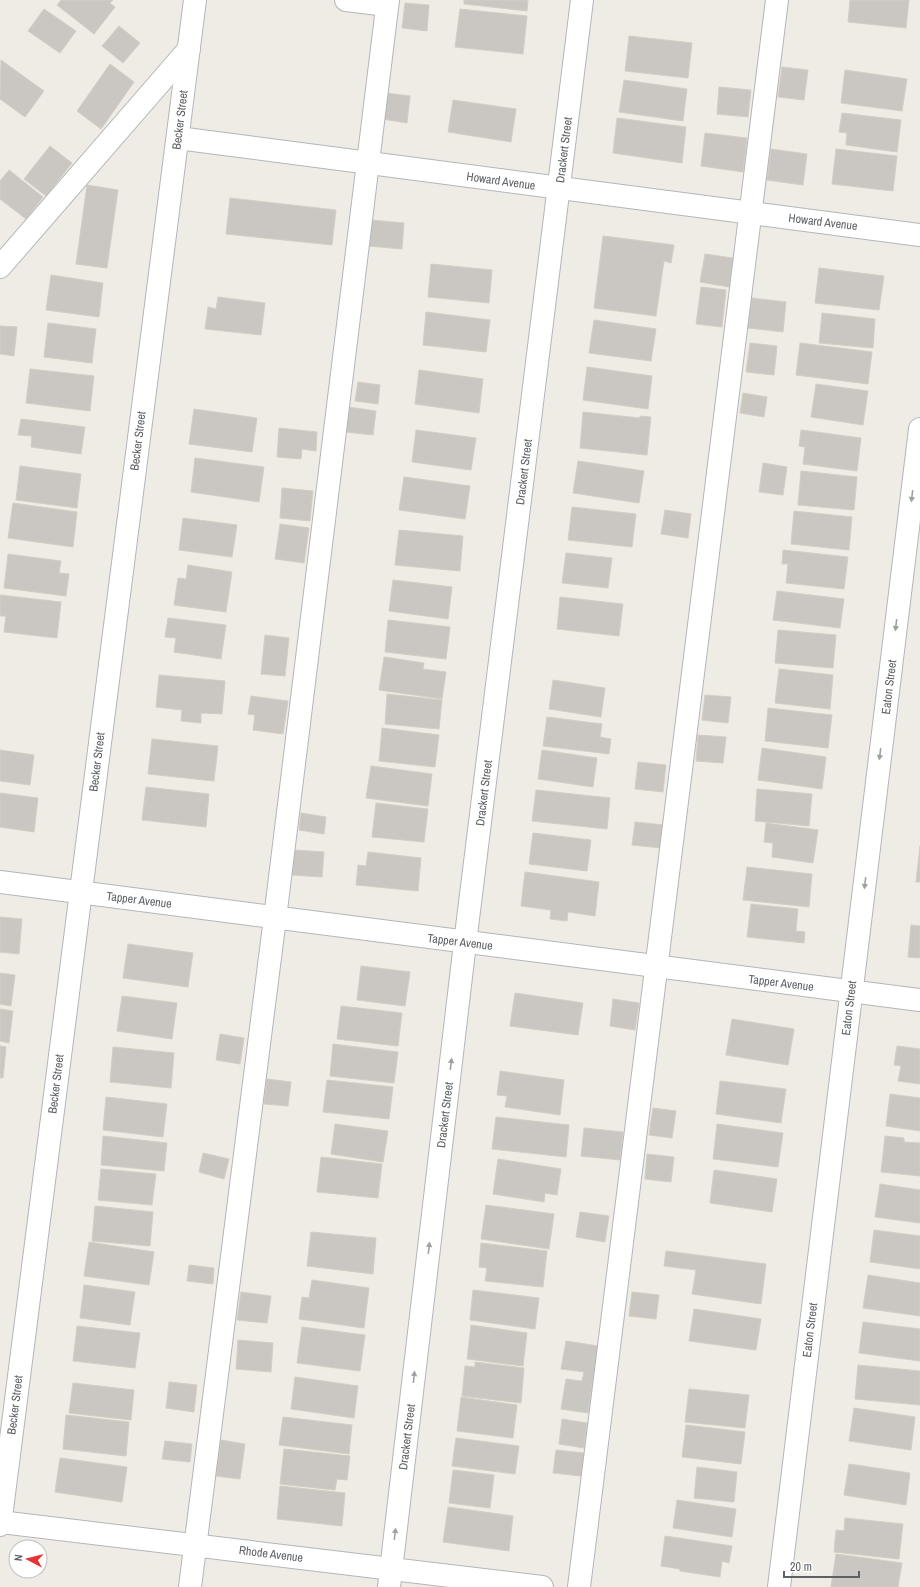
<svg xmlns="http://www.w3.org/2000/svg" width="920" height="1587" viewBox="0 0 920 1587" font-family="'Archivo Narrow',sans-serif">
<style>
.building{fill:#cac7c2;stroke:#d4cdc3}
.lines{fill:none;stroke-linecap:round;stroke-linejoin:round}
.minor-casing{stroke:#b2b6ba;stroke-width:24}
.minor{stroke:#fff;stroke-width:22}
.oneway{fill:#9ea0a3}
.labels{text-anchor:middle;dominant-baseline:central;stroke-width:4;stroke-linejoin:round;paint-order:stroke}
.street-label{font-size:12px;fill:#5d6165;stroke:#fff}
</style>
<rect width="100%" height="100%" fill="#efece5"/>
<g class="building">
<polygon points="61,0 113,0 110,3 115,7 94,34 57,5"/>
<polygon points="464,0 528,0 527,11 464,4"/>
<polygon points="850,0 909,0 906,28 848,22"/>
<polygon points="405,3 429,5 427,31 402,28"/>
<polygon points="44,9 76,31 60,53 28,31"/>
<polygon points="460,9 527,16 523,54 455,47"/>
<polygon points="119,26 140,43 123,63 102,46"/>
<polygon points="629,36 692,43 688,78 625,71"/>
<polygon points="1,60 44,91 25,117 0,99"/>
<polygon points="110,64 134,82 101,129 77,111"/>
<polygon points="782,67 808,70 804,100 778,97"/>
<polygon points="845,70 907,79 902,111 841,103"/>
<polygon points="624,80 687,89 683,121 619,112"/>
<polygon points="719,87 751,90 748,117 717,114"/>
<polygon points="386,93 410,96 407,123 383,119"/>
<polygon points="453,100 516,109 511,142 448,132"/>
<polygon points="842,113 901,120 897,152 846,145 847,133 839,132"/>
<polygon points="617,118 686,127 682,163 613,153"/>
<polygon points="705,133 747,138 743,172 701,166"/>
<polygon points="50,146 72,163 46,196 24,179"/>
<polygon points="771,149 807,154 803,185 767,180"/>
<polygon points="836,149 897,156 893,191 832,184"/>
<polygon points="9,170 43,197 26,219 0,199 0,181"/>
<polygon points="87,185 118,190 107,268 76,264"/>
<polygon points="230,198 336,210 332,245 226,234"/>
<polygon points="371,220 404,223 402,249 368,246"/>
<polygon points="603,236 674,245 671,263 664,261 656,316 594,308"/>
<polygon points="705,254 733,258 729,287 700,282"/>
<polygon points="431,264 492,270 489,303 428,297"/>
<polygon points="819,268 884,276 879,310 815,303"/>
<polygon points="51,275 103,283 99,317 46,310"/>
<polygon points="701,287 726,290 722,327 696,324"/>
<polygon points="218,297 265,303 261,335 205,329 208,307 216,309"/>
<polygon points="752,298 786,302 783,332 748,328"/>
<polygon points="426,312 490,320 486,352 423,345"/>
<polygon points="822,313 875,319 873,348 819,343"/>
<polygon points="594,320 656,329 651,361 589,353"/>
<polygon points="48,323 96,329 92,363 44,357"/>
<polygon points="0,326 17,327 14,356 0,354"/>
<polygon points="750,343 777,346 774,375 746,372"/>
<polygon points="800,343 872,352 868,384 796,375"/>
<polygon points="587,367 652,376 648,409 583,400"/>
<polygon points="30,369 94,376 90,411 26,403"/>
<polygon points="419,370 483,379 479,413 415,404"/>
<polygon points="358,382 380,385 378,404 355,401"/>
<polygon points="816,384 868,391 863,425 811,417"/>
<polygon points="743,393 767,397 764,417 740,413"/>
<polygon points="349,407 376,411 373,435 346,432"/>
<polygon points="194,409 257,418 252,452 189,444"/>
<polygon points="583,412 640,418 640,416 651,417 647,455 580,448"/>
<polygon points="21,419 85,427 81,454 31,447 32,436 18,435"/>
<polygon points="279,428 317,432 316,451 302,449 301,459 277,457"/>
<polygon points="416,430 476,438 471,470 412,462"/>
<polygon points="801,430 861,438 857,471 803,464 805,447 799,446"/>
<polygon points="195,458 264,467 259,502 191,492"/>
<polygon points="578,461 644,471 639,503 573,493"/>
<polygon points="763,463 787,467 783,495 759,492"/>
<polygon points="20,466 81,474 77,508 16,500"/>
<polygon points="801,471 857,477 854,510 798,505"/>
<polygon points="404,477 470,486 465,519 399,510"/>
<polygon points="282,488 313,491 310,521 280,518"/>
<polygon points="13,503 77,512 73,547 8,538"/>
<polygon points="572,507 636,514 632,547 568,540"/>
<polygon points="665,510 691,514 688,538 661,534"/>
<polygon points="794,511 852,517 849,550 791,544"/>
<polygon points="183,518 237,525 232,557 179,550"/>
<polygon points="280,524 309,528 304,563 275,559"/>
<polygon points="399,530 463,536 460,571 395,565"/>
<polygon points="783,550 848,557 844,589 786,583 788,564 782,564"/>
<polygon points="566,553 612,558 608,588 562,583"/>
<polygon points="8,554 61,561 59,573 69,574 66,596 4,588"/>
<polygon points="188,565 232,572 226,612 174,605 178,578 186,579"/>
<polygon points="393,580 452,587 448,619 389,611"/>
<polygon points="777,591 844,599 840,628 773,620"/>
<polygon points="0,595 61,602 57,638 4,632 6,616 0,616"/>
<polygon points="560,597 623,604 619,636 557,629"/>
<polygon points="168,618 226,625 221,659 174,652 176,638 165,637"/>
<polygon points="388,620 450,627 446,659 385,652"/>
<polygon points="778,630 836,635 833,668 775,663"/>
<polygon points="265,635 289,638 285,676 261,674"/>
<polygon points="384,657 424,663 423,669 446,672 442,699 379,690"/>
<polygon points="779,669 833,675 830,709 775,703"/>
<polygon points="159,675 225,681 222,714 201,713 201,723 181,721 182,710 156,707"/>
<polygon points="553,680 605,688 601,717 549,709"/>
<polygon points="387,694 442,700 439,729 385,724"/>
<polygon points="705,695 731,697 728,723 702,720"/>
<polygon points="251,696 288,701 283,734 253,730 255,715 248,714"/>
<polygon points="768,708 832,715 828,748 765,741"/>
<polygon points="547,717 602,724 600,737 611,739 609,754 543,746"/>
<polygon points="382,728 439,735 435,767 379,761"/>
<polygon points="698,735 726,737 723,763 696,761"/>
<polygon points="152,739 218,746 214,781 148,774"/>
<polygon points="762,748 826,757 822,789 758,780"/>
<polygon points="0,750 34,755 30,785 0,781"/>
<polygon points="542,750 597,758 593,787 538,779"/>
<polygon points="638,762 666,765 663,792 635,789"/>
<polygon points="371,766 432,774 428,806 366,798"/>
<polygon points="146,787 209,794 206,827 142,820"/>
<polygon points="757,789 812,794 809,826 755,821"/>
<polygon points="536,790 610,798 607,829 532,821"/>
<polygon points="0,793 38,798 34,832 0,827"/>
<polygon points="376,803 428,809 424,842 372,837"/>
<polygon points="301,813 326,817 324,834 299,830"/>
<polygon points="635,822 664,825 661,848 632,845"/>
<polygon points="766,823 818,830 813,863 772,857 773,843 764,842"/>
<polygon points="533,833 591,840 587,871 529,864"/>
<polygon points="920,846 920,882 916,882"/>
<polygon points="295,850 324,852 322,877 292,875"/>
<polygon points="368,852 421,858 418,891 356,885 358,865 366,866"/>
<polygon points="747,867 812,874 809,907 743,900"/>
<polygon points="525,872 599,882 595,916 568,912 567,921 550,919 551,910 521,906"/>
<polygon points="751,904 798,909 796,931 805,932 804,943 747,937"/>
<polygon points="0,917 22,919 19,954 0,952"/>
<polygon points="911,925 920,926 920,958 908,957"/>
<polygon points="128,944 193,953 188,987 123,978"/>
<polygon points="361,966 410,972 405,1006 357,1000"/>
<polygon points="0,973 15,975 11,1006 0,1004"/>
<polygon points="515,993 583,1003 578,1035 510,1026"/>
<polygon points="122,996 177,1003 172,1039 117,1031"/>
<polygon points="613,999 639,1003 635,1030 610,1026"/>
<polygon points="341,1006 402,1013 398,1046 337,1039"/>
<polygon points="0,1009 13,1011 9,1043 0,1041"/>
<polygon points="732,1019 794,1029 788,1065 726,1055"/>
<polygon points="220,1034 244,1038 240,1064 216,1060"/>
<polygon points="333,1044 398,1052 394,1083 330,1076"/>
<polygon points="0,1046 6,1047 3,1078 0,1078"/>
<polygon points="897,1046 920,1049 920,1084 898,1081 901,1066 894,1065"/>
<polygon points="113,1047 174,1053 171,1088 110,1082"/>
<polygon points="500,1071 564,1080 560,1115 505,1107 507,1096 497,1095"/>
<polygon points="267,1079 291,1082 288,1106 264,1104"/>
<polygon points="327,1080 393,1087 389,1119 323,1112"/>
<polygon points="720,1081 786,1089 781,1123 716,1114"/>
<polygon points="890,1094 920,1098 920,1131 886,1126"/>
<polygon points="106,1097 167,1104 163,1137 103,1130"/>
<polygon points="653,1108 676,1111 672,1138 649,1135"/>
<polygon points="496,1117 569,1125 566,1157 492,1149"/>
<polygon points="335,1124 388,1131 383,1162 331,1154"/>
<polygon points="717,1124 783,1133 778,1167 713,1159"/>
<polygon points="584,1128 623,1132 620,1160 581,1156"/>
<polygon points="103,1136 167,1143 164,1171 101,1165"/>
<polygon points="885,1136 904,1138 904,1142 920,1143 920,1176 881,1172"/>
<polygon points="203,1153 229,1159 224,1179 199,1172"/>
<polygon points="647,1154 674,1157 671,1182 645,1179"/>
<polygon points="321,1157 382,1164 378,1198 317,1192"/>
<polygon points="498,1159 561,1169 557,1195 545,1193 544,1202 493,1194"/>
<polygon points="101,1169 156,1174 152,1205 98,1200"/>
<polygon points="714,1170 777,1179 772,1212 710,1203"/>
<polygon points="880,1184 920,1190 920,1223 875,1217"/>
<polygon points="486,1205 554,1214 549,1249 481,1239"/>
<polygon points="95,1206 153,1212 150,1246 92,1241"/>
<polygon points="580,1212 609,1216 605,1242 576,1237"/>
<polygon points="874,1230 920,1236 920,1269 870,1262"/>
<polygon points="311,1232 376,1238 373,1274 307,1266"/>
<polygon points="89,1242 154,1252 149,1285 84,1276"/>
<polygon points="481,1243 547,1251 543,1287 485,1281 487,1268 479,1267"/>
<polygon points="666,1251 766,1264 761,1304 692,1294 696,1270 664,1266"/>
<polygon points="189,1265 214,1268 213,1284 187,1281"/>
<polygon points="868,1275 920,1283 920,1316 863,1308"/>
<polygon points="312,1280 369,1288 364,1328 299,1319 302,1297 309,1298"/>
<polygon points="84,1285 135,1292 130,1325 80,1318"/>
<polygon points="473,1290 539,1298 535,1329 470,1320"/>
<polygon points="241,1292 271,1296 267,1323 237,1320"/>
<polygon points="632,1292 659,1295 656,1319 629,1316"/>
<polygon points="694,1309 761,1319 756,1350 689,1341"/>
<polygon points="863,1322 920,1329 920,1361 859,1353"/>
<polygon points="471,1325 527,1333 523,1366 467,1359"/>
<polygon points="77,1326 140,1333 135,1368 73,1361"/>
<polygon points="302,1327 365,1335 360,1371 297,1363"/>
<polygon points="238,1340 273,1343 271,1372 236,1369"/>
<polygon points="566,1341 598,1346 588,1413 561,1409 566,1379 582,1381 584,1372 561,1369"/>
<polygon points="475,1362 524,1368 521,1403 462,1396 465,1366 475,1367"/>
<polygon points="858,1365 920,1371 920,1405 855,1399"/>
<polygon points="295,1377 358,1386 354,1418 291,1409"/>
<polygon points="169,1382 197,1385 194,1412 166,1408"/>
<polygon points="73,1383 134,1390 131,1420 69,1413"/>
<polygon points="689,1389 749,1395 745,1428 685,1422"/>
<polygon points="461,1397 517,1405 513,1438 457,1431"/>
<polygon points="854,1408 915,1417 911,1450 849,1441"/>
<polygon points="66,1415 129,1422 126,1456 63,1449"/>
<polygon points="283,1417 352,1425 349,1454 279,1445"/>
<polygon points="562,1419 587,1423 584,1448 559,1444"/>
<polygon points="686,1425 745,1432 741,1464 682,1457"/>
<polygon points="456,1438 519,1446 515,1474 452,1466"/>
<polygon points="221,1440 245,1444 240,1479 216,1476"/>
<polygon points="165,1441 192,1444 190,1462 162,1459"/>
<polygon points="284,1449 350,1456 347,1480 337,1479 335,1490 280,1484"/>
<polygon points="556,1450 584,1453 581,1476 553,1473"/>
<polygon points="60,1458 127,1467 122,1502 55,1492"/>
<polygon points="849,1464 910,1473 906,1505 844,1495"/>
<polygon points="697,1467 737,1472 734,1502 694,1498"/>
<polygon points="453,1470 494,1475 490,1508 449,1503"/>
<polygon points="280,1486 345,1493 342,1526 277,1519"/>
<polygon points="677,1500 736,1509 732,1537 673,1528"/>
<polygon points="448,1507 513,1516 509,1551 443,1542"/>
<polygon points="845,1518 903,1524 899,1559 834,1552 836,1530 844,1531"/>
<polygon points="665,1536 732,1546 729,1563 722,1561 720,1577 680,1571 680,1569 661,1566"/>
<polygon points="836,1554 902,1563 898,1587 831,1587"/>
</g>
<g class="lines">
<defs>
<g id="minor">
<polyline points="346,0 387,5"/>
<polyline points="178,138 920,235"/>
<polyline points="0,267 189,49"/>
<polyline points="0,882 920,1000"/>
<polyline points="0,1522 542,1587"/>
<polyline points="0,1525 195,0"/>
<polyline points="190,1587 275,918 388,0"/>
<polyline points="389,1587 465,943 582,0"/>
<polyline points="579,1587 777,0"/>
<polyline points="779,1587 920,429"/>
</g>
</defs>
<use href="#minor" class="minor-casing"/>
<use href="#minor" class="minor"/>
</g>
<defs><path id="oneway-solid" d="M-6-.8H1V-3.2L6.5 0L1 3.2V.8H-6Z"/></defs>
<g class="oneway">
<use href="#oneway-solid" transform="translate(912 496) rotate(97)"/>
<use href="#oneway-solid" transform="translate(896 625) rotate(97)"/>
<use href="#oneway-solid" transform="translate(880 754) rotate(97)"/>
<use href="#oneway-solid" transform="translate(865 883) rotate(97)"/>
<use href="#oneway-solid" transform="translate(451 1064) rotate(-83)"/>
<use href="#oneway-solid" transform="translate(429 1248) rotate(-83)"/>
<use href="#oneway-solid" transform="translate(414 1377) rotate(-83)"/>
<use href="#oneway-solid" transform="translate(395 1534) rotate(-83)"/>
</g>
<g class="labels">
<g class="street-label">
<text transform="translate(180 120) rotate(-83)">Becker Street</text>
<text transform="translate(564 150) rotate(-83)">Drackert Street</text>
<text transform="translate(501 181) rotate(8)">Howard Avenue</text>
<text transform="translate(823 222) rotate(7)">Howard Avenue</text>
<text transform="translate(138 441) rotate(-83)">Becker Street</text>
<text transform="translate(524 472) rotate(-83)">Drackert Street</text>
<text transform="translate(889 687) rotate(-83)">Eaton Street</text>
<text transform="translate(97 762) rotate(-83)">Becker Street</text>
<text transform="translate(484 793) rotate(-83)">Drackert Street</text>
<text transform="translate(139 900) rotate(7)">Tapper Avenue</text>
<text transform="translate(460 942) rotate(7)">Tapper Avenue</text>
<text transform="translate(781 983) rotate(7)">Tapper Avenue</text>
<text transform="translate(849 1008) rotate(-83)">Eaton Street</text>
<text transform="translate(56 1084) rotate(-83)">Becker Street</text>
<text transform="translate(445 1115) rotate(-83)">Drackert Street</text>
<text transform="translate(810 1330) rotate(-83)">Eaton Street</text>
<text transform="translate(15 1405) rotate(-83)">Becker Street</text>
<text transform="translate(407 1437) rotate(-83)">Drackert Street</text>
<text transform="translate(271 1554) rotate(7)">Rhode Avenue</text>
</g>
</g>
<g transform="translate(28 1559) rotate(277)"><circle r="19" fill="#ffffff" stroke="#bec0c1"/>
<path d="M0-3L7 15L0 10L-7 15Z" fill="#e83234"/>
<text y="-6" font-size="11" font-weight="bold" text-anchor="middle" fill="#5d6165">N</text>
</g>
<path d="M784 1571v6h75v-6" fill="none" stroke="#5d6165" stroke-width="2"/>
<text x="790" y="1571" font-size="12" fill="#5d6165" stroke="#ffffff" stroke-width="3" paint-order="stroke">20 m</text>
</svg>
